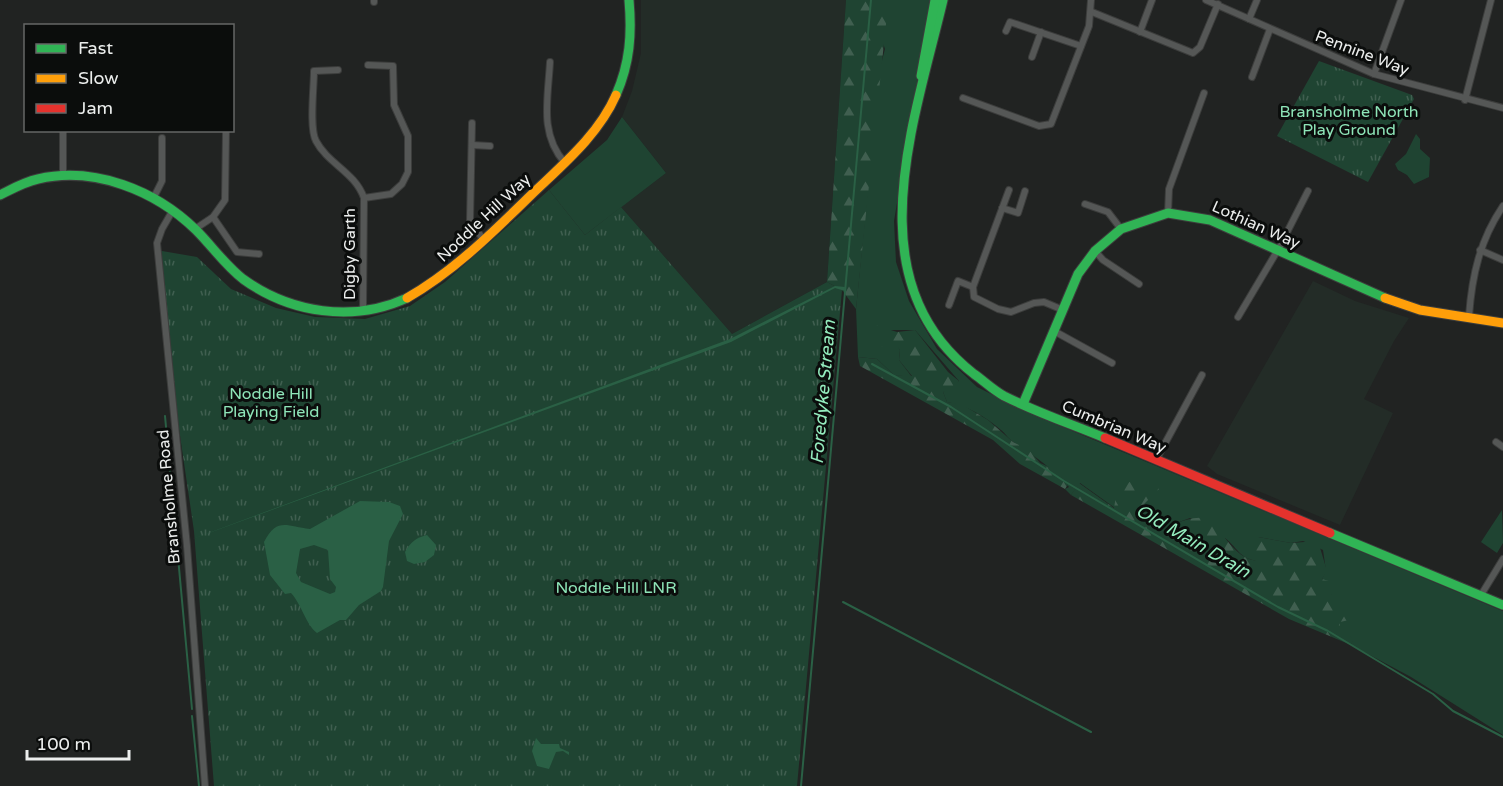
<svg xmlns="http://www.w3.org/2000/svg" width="1503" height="786" viewBox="0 0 1503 786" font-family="'Varela Round',sans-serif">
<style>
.built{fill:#232c27}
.grass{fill:#1f4432}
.forest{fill:url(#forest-firs)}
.park{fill:url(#park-tufts)}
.water{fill:#2a6045;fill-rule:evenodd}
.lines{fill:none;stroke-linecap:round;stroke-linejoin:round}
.stream{stroke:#2a6045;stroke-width:2}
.street-casing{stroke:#3c3d3c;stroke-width:8}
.fast-casing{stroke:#3c3d3c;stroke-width:11}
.slow-casing{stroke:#3c3d3c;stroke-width:11}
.jam-casing{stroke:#3c3d3c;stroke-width:11}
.street{stroke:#555756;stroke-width:6}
.fast{stroke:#30b455;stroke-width:9}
.slow{stroke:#ff9f0a;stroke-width:9}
.jam{stroke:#e5322d;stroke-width:9}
.labels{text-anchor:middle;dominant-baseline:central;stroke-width:6;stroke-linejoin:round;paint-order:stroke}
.street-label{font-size:16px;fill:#eceeed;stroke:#0b0d0c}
.park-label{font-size:16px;fill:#8ee5b8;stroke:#0b0d0c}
.water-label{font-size:18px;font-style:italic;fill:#94ecbe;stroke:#0b0d0c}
</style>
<defs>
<pattern id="forest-firs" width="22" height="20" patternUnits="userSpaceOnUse" patternTransform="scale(1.5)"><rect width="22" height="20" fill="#1f4432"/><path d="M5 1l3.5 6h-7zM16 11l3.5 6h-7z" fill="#405f50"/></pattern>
<pattern id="park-tufts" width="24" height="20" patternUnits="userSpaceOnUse" patternTransform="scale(1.5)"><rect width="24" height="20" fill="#1f4432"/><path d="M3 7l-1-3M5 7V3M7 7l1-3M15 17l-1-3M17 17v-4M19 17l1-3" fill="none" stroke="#405f50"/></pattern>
</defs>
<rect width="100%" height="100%" fill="#212322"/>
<g class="built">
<polygon points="641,0 846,0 827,282 732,334 621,207 666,173 622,117 632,91 641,53"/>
<polygon points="1313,281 1355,301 1409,318 1394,341 1364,399 1393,413 1340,525 1217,474 1207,466"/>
</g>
<g class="grass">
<path d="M 886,0 L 931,0 L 894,221 L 896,262 L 909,301 L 937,349 L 977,387 L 1032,414 L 1503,611 L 1503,735 L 1411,677 L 1351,645 L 1353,639 L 1340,629 L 1331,594 L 1322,579 L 1326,571 L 1323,550 L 1303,541 L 1291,543 L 1258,537 L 1264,562 C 1239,560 1240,550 1224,537 C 1214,530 1201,524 1190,518 L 1171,525 L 1144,504 L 1115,508 L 1080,483 L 1071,495 L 1065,489 L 1069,487 C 1052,468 1035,456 1015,443 C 1009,440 1006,434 1001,430 C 986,417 966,405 947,402 L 943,392 L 959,381 L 915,330 L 889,330 L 900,350 L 899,360 L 912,377 L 894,375 L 877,359 L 858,357 L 856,309 L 880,68 L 885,49 L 882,40 Z"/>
<polygon points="622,117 666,173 585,235 549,190 607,140"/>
<polygon points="1416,134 1420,139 1420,149 1430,158 1429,177 1414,184 1407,175 1398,170 1395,164 1406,154"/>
<polygon points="1502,510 1503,543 1497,553 1481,542"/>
</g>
<g class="forest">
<polygon points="846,0 886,0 888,5 856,309 842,290 827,282"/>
<polygon points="875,325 897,332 915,330 948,372 959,381 951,390 943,392 947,402 961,404 988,420 1013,442 1029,450 1040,463 1069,476 1071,480 1065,489 1020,464 993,440 860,366 858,357 877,359 894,375 912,376 899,360 900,350 896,345 878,347 873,338"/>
<path d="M 1131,481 L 1148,482 L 1159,489 L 1144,504 L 1171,525 C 1196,516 1206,513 1227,530 L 1225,538 C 1235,551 1246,562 1263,561 L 1247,547 L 1258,537 L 1291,543 L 1318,541 L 1327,571 L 1322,579 L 1332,582 L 1331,594 L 1344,603 L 1349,620 L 1340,622 L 1340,628 L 1354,639 L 1351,645 L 1289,619 L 1071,495 L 1079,483 L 1114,508 L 1117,490 Z"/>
</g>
<g class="park">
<polygon points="1319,61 1412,95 1414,99 1368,182 1277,136"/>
<polygon points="549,190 585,235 621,207 732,334 827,282 842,290 797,786 214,786 194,531 159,292 156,250 197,257 231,289 276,308 315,317 365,319 410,306 445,282"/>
</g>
<g class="water">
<polygon points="835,286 845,287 845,291 835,288 731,342 187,541 730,339"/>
<path d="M 360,501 L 389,502 L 400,506 L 403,514 L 389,541 L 383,587 L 381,591 L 359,605 L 346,620 L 340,620 L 317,633 C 306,625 302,605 291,593 L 285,594 L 270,575 L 264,542 C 277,517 286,526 310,529 ZM 314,545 L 328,550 L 330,579 L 336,587 L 335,592 L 330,594 L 301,582 L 296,573 L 300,549 Z"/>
<path d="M 427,535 L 436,545 L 434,555 L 425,562 L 414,564 L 407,561 L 405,552 C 411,542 415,538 427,535 Z"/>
<polygon points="536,738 541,744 559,744 560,748 569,752 569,755 563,751 556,752 549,769 537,766 532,751"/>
</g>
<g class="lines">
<g class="stream">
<polyline points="164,284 169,334"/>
<polyline points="872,364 951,407 1064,481 1278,607 1328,631 1433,694 1453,711 1503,737"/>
<polyline points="165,416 192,709"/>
<polyline points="843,602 1091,732"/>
<polyline points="192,716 199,786"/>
<polyline points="801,786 871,0"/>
</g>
<defs>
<g id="street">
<polyline points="1206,0 1374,74 1503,108"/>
<polyline points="374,2 374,0"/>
<polyline points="1092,12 1193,53 1200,47 1218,4"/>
<polyline points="1249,19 1257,0"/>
<polyline points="1006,31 1010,22 1081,46"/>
<polyline points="1140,32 1152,0"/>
<polyline points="1032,57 1041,32"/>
<path d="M 550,62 C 548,99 539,134 565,163"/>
<path d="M 338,70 L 314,71 C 314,87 309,128 316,141 C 328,164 355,172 364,198 L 363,310"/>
<polyline points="1374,74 1401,0"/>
<polyline points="1252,77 1270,29"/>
<polyline points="963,98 1039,126 1051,124 1089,26 1091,0"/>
<polyline points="1465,100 1491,0"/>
<polyline points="472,123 470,221 483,239"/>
<polyline points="63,130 63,176"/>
<polyline points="472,145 490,146"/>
<polyline points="1009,190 973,287 974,297 998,309 1011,312 1034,303 1044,302 1063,310"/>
<polyline points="154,197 162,181 162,138"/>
<polyline points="364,198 391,194 402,184 408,172 408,136 394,105 393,66 368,65"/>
<polyline points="1085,204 1108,212 1121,229"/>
<polyline points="1002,208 1018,213 1025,191"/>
<polyline points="173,210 162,229 157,243 187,546 205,786"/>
<polyline points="1168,213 1169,189 1204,93"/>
<polyline points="213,217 237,252 259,254"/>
<polyline points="195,229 213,217 225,200 226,130"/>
<polyline points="1480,250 1503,260"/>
<polyline points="1095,251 1103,260 1139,284"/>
<polyline points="949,305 958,281 973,287"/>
<path d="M 1469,316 C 1472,275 1480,240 1503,206"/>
<polyline points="1238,317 1279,248 1308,191"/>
<polyline points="1054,331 1112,363"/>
<polyline points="1496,442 1503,447"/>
<polyline points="1156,460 1202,375"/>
<polyline points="1481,595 1503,559"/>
</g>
<g id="fast">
<path d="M 943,0 C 914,123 854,281 974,374 C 984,381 993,390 1004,396 C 1036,412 1071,424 1105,438"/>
<polyline points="921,76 935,0"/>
<path d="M 616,95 C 630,63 632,34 629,0"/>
<path d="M 0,195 C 12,189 24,182 38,179 C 94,166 155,190 196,230 C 212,246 225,265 243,279 C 290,313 353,323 407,298"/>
<polyline points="1023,404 1078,274 1095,251 1121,229 1168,213 1210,220 1385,298"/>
<polyline points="1330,533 1503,605"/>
</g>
<g id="slow">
<path d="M 407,298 C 454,271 491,234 530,196 C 561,166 598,136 616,95"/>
<polyline points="1385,298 1420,310 1503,323"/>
</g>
<polyline id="jam" points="1105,438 1330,533"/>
</defs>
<use href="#street" class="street-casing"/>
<use href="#fast" class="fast-casing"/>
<use href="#slow" class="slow-casing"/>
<use href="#jam" class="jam-casing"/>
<use href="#street" class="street"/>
<use href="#fast" class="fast"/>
<use href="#slow" class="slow"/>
<use href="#jam" class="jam"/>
</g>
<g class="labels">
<g class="street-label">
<text transform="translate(1362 53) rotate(21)">Pennine Way</text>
<text transform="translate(484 218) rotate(-43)">Noddle Hill Way</text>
<text transform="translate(1256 225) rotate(24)">Lothian Way</text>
<text transform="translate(350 254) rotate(-90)">Digby Garth</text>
<text transform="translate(1114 427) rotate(23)">Cumbrian Way</text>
<text transform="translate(169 497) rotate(-95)">Bransholme Road</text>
</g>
<g class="park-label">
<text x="1349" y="112">Bransholme North<tspan x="1349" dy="18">Play Ground</tspan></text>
<text x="271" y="394">Noddle Hill<tspan x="271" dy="18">Playing Field</tspan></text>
<text x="616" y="588">Noddle Hill LNR</text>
</g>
<g class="water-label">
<text transform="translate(823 392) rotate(-85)">Foredyke Stream</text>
<text transform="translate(1193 541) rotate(30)">Old Main Drain</text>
</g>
</g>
<rect x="24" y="24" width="210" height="108" fill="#0b0d0c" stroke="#656766" stroke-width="1.5"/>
<rect x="36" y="44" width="30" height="9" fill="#30b455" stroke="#656766" stroke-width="1.5"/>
<text x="78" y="54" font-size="18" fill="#eceeed">Fast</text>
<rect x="36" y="74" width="30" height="9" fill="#ff9f0a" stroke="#656766" stroke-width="1.5"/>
<text x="78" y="84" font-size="18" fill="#eceeed">Slow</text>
<rect x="36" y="104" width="30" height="9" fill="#e5322d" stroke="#656766" stroke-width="1.5"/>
<text x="78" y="114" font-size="18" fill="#eceeed">Jam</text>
<path d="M27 750v9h102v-9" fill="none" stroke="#eceeed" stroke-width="3"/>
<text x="36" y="750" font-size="18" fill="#eceeed" stroke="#0b0d0c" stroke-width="4.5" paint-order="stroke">100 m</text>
</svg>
